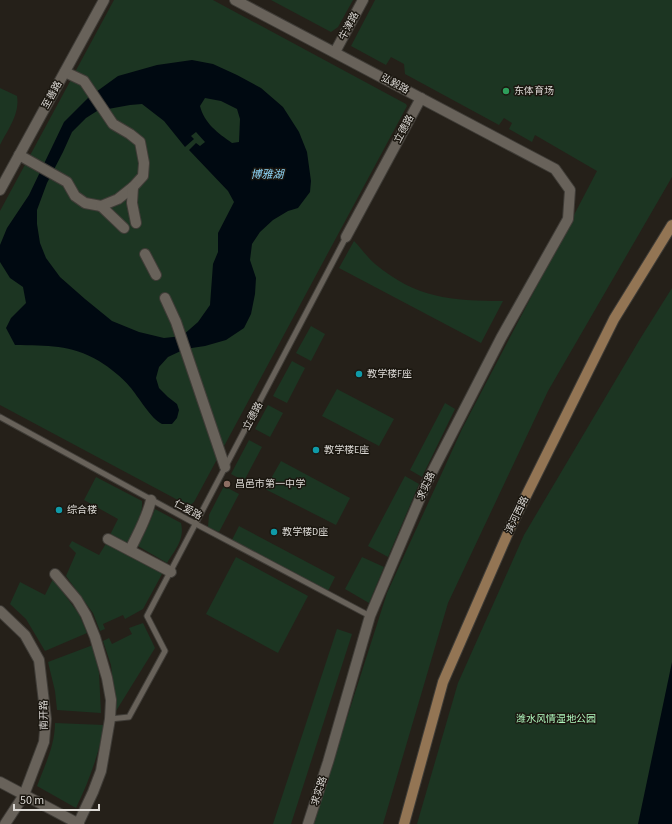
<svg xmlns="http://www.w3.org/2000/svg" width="672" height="824" viewBox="0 0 672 824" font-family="'Source Sans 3','Noto Sans SC',sans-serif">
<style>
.green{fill:#1c3522}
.water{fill:#000911;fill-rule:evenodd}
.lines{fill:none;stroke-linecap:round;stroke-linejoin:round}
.lane-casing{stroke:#3f3c37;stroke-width:7}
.street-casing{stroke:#3f3c37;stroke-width:12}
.secondary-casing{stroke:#3f3c37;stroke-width:12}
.lane{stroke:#68625a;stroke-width:5}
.street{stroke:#68625a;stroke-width:10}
.secondary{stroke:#937554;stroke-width:10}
.leisure-dot{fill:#2e9e5b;stroke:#1b1710;stroke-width:1.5}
.culture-dot{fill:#0f9aa8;stroke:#1b1710;stroke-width:1.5}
.education-dot{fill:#8d6e63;stroke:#1b1710;stroke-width:1.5}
.labels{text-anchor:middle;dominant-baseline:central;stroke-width:3;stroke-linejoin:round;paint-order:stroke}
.street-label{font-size:10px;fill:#dcd9d5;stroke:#1b1710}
.poi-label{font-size:10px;fill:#dcd9d5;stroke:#1b1710;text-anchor:start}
.park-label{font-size:10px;fill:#aef6bc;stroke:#1b1710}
.water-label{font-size:11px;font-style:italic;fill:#8ed5f7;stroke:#1b1710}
</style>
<rect width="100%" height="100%" fill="#252019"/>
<g class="green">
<polygon points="114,0 213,0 406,104 407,106 194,502 189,506 0,405 0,211"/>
<polygon points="271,0 353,0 338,27 331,32"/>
<polygon points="375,0 672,0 672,177 548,391 448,603 383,824 313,824 387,593 462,429 597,171 535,135 532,142 509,129 512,123 504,118 499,125 405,74 404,64 391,57 386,65 351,46"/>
<path d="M 0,88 L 17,96 C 20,114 8,129 0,145 Z"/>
<path d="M 354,241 C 361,248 367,257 375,264 C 416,298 451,301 503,301 L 481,343 L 339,268 Z"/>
<polygon points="672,288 672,666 640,824 417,824 458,683 524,535 640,339"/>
<polygon points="311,326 325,334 311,361 296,353"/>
<polygon points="292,361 305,368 287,403 273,396"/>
<polygon points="337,389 394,419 379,446 322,416"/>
<polygon points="445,403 455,409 422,477 410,470"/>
<polygon points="268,405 283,413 270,437 255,429"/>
<polygon points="249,440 262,447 244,481 231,474"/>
<polygon points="281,461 350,498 336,525 265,489"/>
<polygon points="405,476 419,484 388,557 368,546"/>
<path d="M 96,477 L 142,501 C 143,517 134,530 127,543 L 110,535 L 118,519 L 84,500 Z"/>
<polygon points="224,486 239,494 219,532 208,527 209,515"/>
<path d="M 155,509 L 181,523 C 185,539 175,550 167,563 L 138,546 L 149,524 Z"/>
<polygon points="239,526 335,577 328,591 232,540"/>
<polygon points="72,541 99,555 107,542 161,569 162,574 143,609 125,619 123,615 103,624 105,629 100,631 93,613 66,576 76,553 69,546"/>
<polygon points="236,557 308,596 278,653 206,614"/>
<polygon points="362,557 384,567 369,603 345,589"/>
<polygon points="53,579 79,614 87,633 45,651 26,619 10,604 20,582 45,595"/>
<polygon points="143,623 155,648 116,711 111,665 103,641 109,638 112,644 132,634 129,628"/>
<polygon points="337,629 352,634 291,824 273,824"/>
<polygon points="93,645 99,673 101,713 57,710 55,691 48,662"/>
<path d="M 55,723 L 104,725 C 99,754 89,781 76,808 L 37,786 C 45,765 55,745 55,723 Z"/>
</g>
<g class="water">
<path d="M 192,60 L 213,64 L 237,75 L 261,88 L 283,107 L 299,132 L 307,152 L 311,181 L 310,192 L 298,208 L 288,211 L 273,220 L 260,232 L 252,244 L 250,260 L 256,278 L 255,294 L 251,314 L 244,328 L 226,340 L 205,346 L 185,349 L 168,357 L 159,367 L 156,378 L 159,388 L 168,397 L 177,404 L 179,410 L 177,418 L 172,424 C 169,424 165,424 162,424 C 151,419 138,396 130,387 C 122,377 110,368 99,361 C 70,344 48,346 15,345 L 6,328 L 11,318 L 26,303 L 23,287 L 10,278 L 0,262 L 0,245 L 7,228 L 29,195 L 64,122 L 89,97 L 118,76 L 157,65 ZM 205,98 L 221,101 L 237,109 L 240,119 L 239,142 L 232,143 C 218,133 204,123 200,106 ZM 142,104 L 164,121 L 185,147 L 194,139 L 191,136 L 196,132 L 205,142 L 200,146 L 196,143 L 189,150 L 228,191 L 234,202 L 218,233 L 218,252 L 213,264 L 210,305 L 198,322 L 182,336 L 164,338 L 139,332 L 112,321 L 85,299 L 60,277 L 46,258 L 40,243 L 37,224 L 37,210 L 47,183 L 63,152 L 72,132 L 86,118 L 97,111 L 130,105 Z"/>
<polygon points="672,662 672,824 638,824"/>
</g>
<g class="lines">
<defs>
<g id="lane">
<polyline points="0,417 196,524 370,616"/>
<polyline points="110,719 129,717 165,651 147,616 346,237"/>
</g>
<g id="street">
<polyline points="235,0 555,169 570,190 568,219 501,338 426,484 370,616 328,762 308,824"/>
<polyline points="335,52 363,0"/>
<polyline points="19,155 67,182 75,196 85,203 101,206 118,199 133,187 143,176 144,163 140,142 130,134 113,124 84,81 65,72"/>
<polyline points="133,187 132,203 136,223"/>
<polyline points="0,190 104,0"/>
<polyline points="101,206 124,228"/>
<polyline points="346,237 421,98"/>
<polyline points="145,254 156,275"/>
<polyline points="165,298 176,322 225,467"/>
<polyline points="108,539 171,572"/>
<path d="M 130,550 C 138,533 147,518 151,500"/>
<polyline points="55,574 77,600 86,615 95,637 107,678 111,700 110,719 101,771 93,792 78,824"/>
<polyline points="0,611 25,635 39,660 46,719 44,742 24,795 5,824"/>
<polyline points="0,782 79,824"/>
</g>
<polyline id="secondary" points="404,824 443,682 511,526 614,319 672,225"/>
</defs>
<use href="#lane" class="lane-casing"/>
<use href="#street" class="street-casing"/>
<use href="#secondary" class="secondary-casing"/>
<use href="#lane" class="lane"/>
<use href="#street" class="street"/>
<use href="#secondary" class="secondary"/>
</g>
<circle class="leisure-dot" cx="506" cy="91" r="4"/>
<g class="culture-dot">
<circle cx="359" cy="374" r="4"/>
<circle cx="316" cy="450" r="4"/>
<circle cx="59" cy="510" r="4"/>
<circle cx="274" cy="532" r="4"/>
</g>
<circle class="education-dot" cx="227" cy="484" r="4"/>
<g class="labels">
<g class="street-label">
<text transform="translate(349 26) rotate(-62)">牛津路</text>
<text transform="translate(395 84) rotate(28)">弘毅路</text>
<text transform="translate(52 95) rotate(-61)">至善路</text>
<text transform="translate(404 129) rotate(-62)">立德路</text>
<text transform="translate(253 416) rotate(-62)">立德路</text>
<text transform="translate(426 486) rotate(-65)">求实路</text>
<text transform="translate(188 510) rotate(28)">仁爱路</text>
<text transform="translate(517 515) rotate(-64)">滨河西路</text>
<text transform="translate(44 715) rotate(-91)">南开路</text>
<text transform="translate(319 791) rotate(-72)">求实路</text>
</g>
<g class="poi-label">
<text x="514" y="91">东体育场</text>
<text x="367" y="374">教学楼F座</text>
<text x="324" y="450">教学楼E座</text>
<text x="235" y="484">昌邑市第一中学</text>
<text x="67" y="510">综合楼</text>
<text x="282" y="532">教学楼D座</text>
</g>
<g class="park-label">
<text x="556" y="719">潍水风情湿地公园</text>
</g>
<g class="water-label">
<text x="267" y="174">博雅湖</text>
</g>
</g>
<path d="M14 804v6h85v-6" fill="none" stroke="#dcd9d5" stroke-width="2"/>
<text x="20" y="804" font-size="12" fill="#dcd9d5" stroke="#1b1710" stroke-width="3" paint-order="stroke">50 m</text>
</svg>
